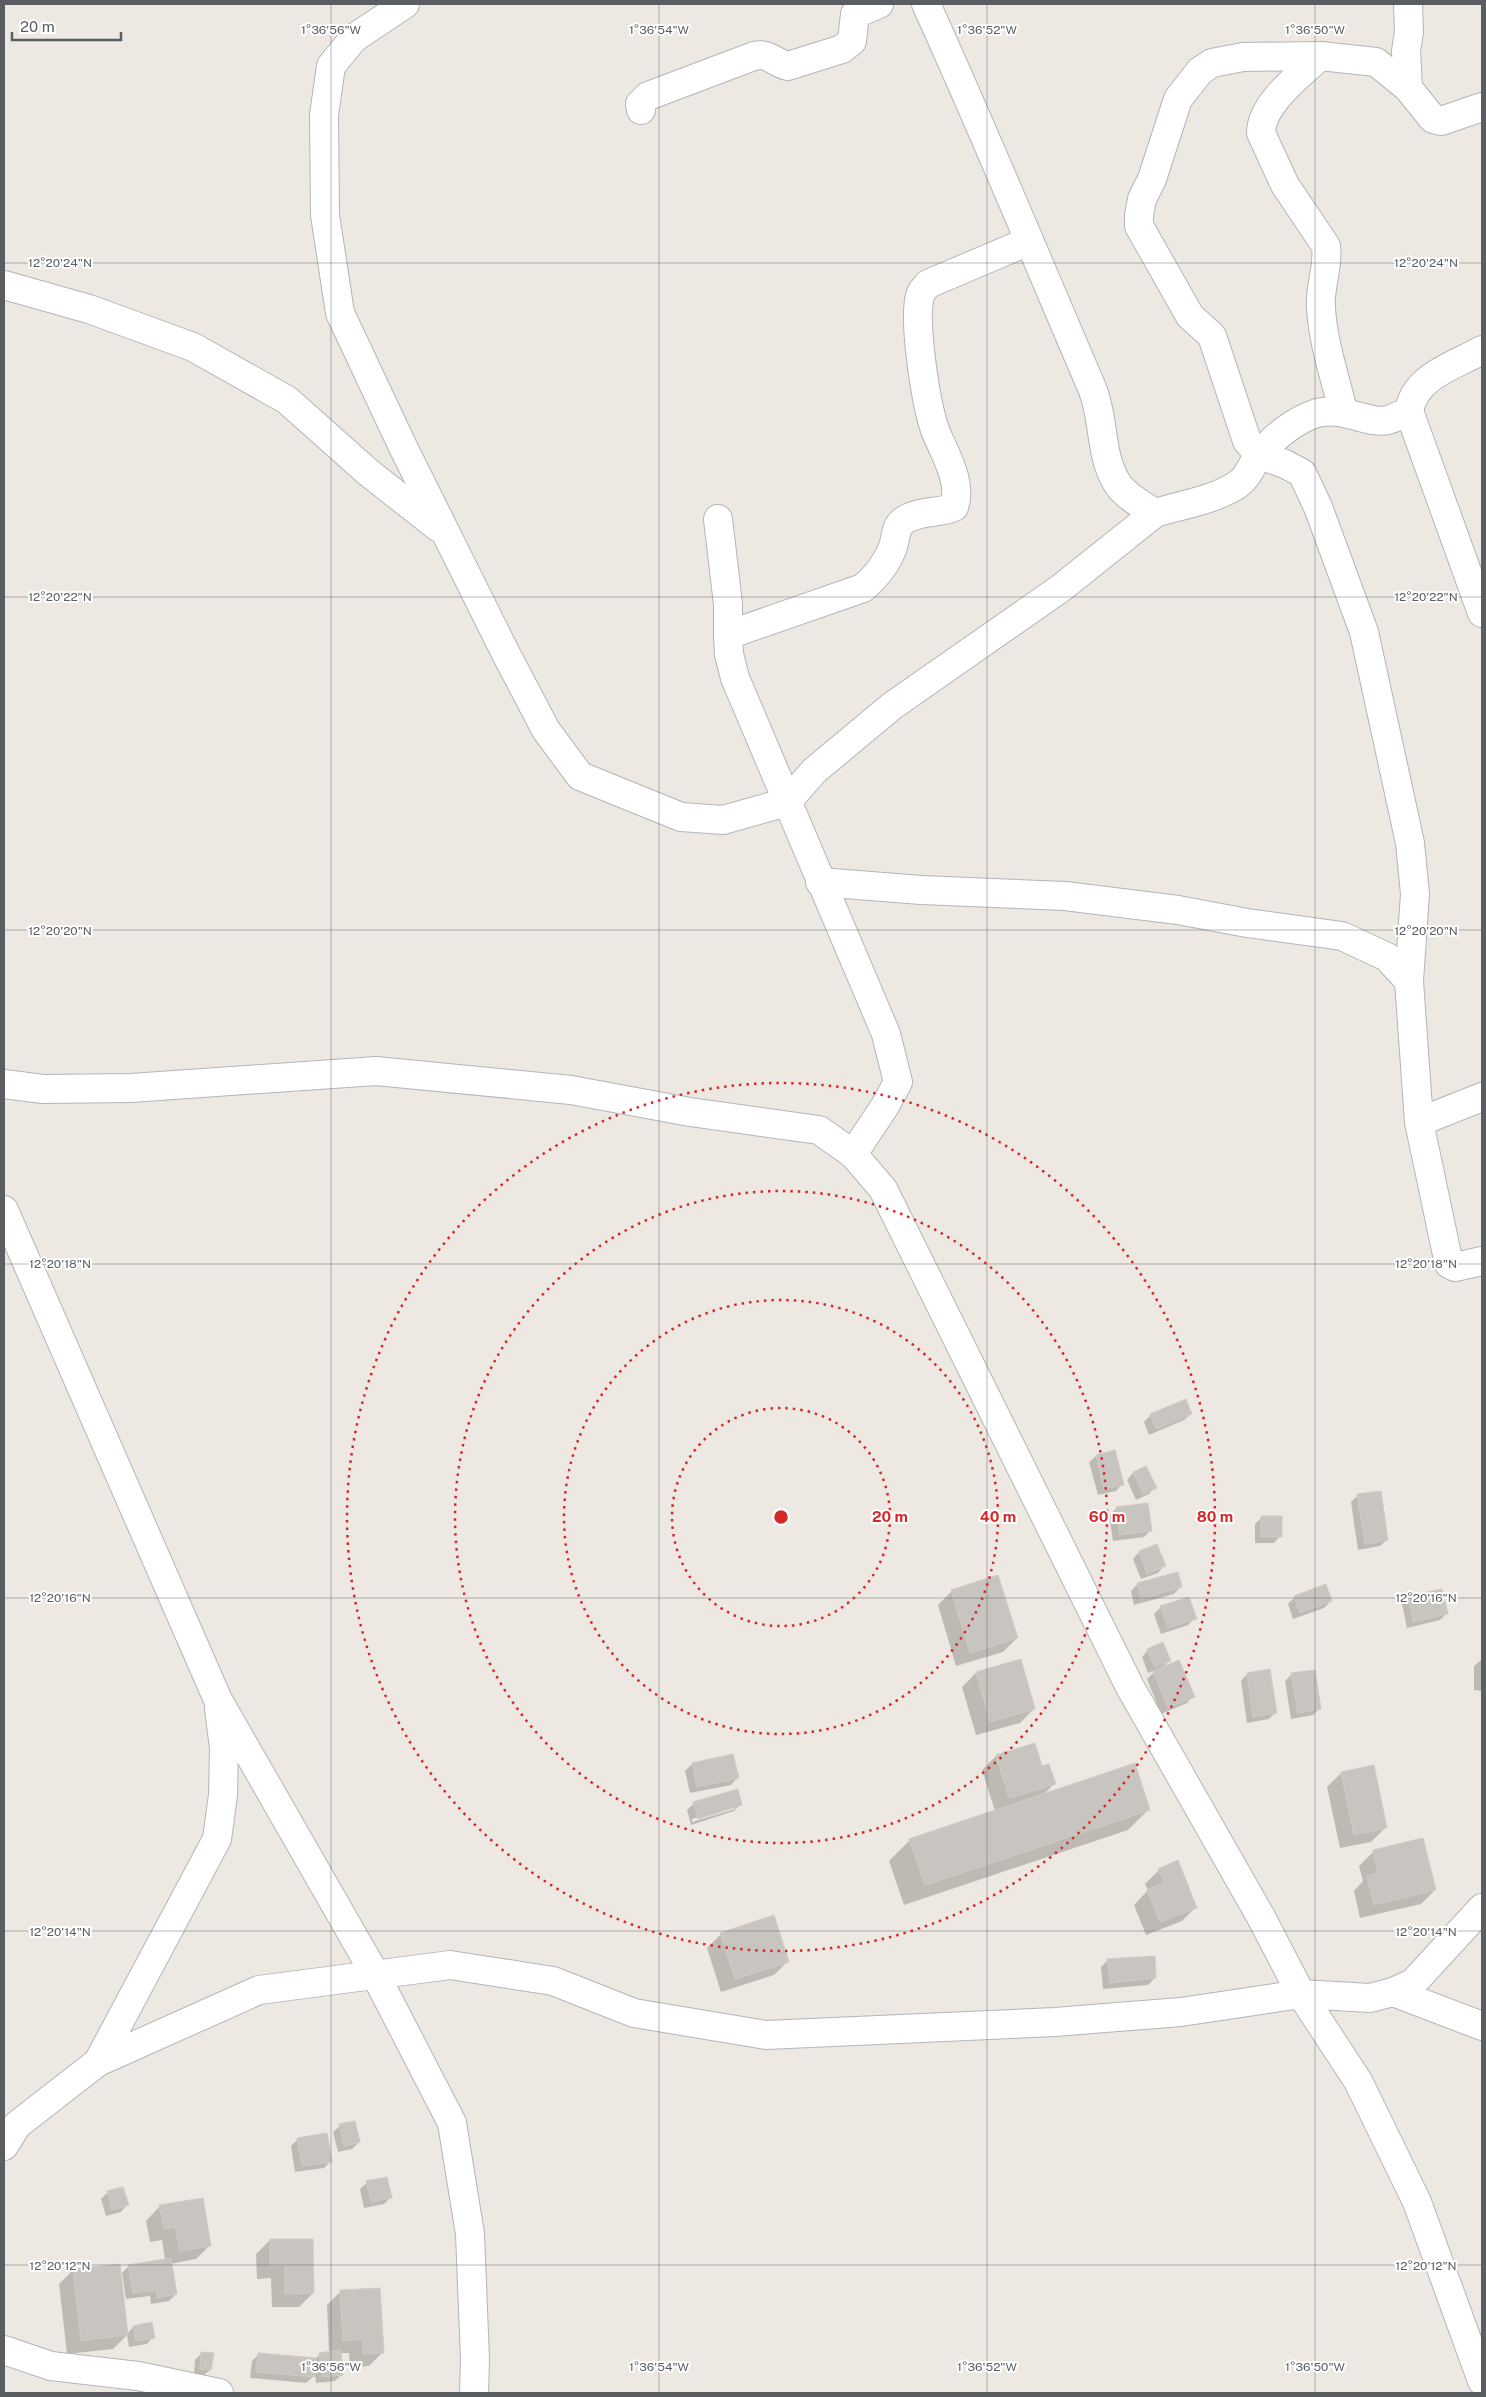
<svg xmlns="http://www.w3.org/2000/svg" width="1486" height="2397" viewBox="0 0 1486 2397" font-family="'Public Sans',sans-serif">
<style>
.shadow{fill:#0003;fill-rule:evenodd}
.building{fill:#c8c4bf;stroke:#d1cbc0}
.lines{fill:none;stroke-linecap:round;stroke-linejoin:round}
.minor-casing{stroke:#b2b5b9;stroke-width:30}
.minor{stroke:#fff;stroke-width:28}
.ticks{fill:none;stroke:#5a5e62;stroke-width:1;stroke-opacity:0.45}
.ring{fill:none;stroke:#d62828;stroke-width:2.5;stroke-dasharray:2.5 5}
.ticks-label{font-size:12px;text-anchor:middle;fill:#5a5e62;stroke:#fff;stroke-width:4;stroke-linejoin:round;paint-order:stroke}
.centre{fill:#d62828;stroke:#fff;stroke-width:2.5}
.ring-label{font-size:15px;text-anchor:middle;font-weight:bold;fill:#d62828;stroke:#fff;stroke-width:4;stroke-linejoin:round;paint-order:stroke}
</style>
<rect width="100%" height="100%" fill="#ede9e2"/>
<g class="shadow">
<polygon points="1191,1414 1184,1420 1149,1435 1144,1422 1151,1415"/>
<polygon points="1114,1451 1122,1484 1116,1491 1098,1495 1089,1462 1096,1456"/>
<polygon points="1146,1468 1155,1487 1149,1494 1136,1500 1127,1480 1133,1473"/>
<polygon points="1358,1495 1387,1540 1380,1546 1358,1550 1351,1502"/>
<polygon points="1147,1504 1151,1530 1144,1537 1113,1541 1109,1515 1116,1509"/>
<polygon points="1262,1517 1280,1536 1274,1543 1255,1543 1255,1524"/>
<polygon points="1156,1546 1164,1566 1158,1573 1141,1579 1133,1559 1139,1552"/>
<polygon points="1138,1584 1180,1587 1174,1594 1134,1605 1131,1591"/>
<polygon points="951,1592 1017,1638 1003,1652 956,1666 938,1605"/>
<polygon points="1295,1597 1331,1601 1324,1608 1293,1619 1288,1604"/>
<polygon points="1409,1598 1447,1613 1440,1620 1407,1628 1402,1604"/>
<polygon points="1161,1607 1195,1618 1188,1625 1161,1634 1154,1614"/>
<polygon points="1148,1650 1170,1660 1161,1669 1193,1696 1187,1703 1161,1714 1147,1679 1156,1670 1148,1673 1142,1657"/>
<polygon points="1481,1660 1482,1691 1474,1690 1474,1666"/>
<polygon points="1020,1661 1034,1709 1020,1723 976,1735 962,1687 976,1673"/>
<polygon points="1247,1674 1276,1712 1269,1719 1247,1723 1241,1681"/>
<polygon points="1292,1674 1320,1708 1313,1715 1291,1719 1285,1681"/>
<polygon points="733,1755 737,1778 731,1785 690,1793 685,1771 692,1764"/>
<polygon points="996,1756 1041,1768 1055,1783 1042,1796 1149,1809 1128,1830 904,1905 889,1861 910,1840 995,1811 982,1770"/>
<polygon points="1341,1773 1385,1828 1371,1842 1340,1848 1327,1787"/>
<path d="M 694,1803 L 741,1804 L 734,1811 L 691,1825 L 687,1810 ZM 735,1806 L 735,1809 L 692,1822 L 692,1819 Z"/>
<polygon points="1422,1839 1435,1890 1421,1904 1360,1918 1354,1891 1363,1881 1359,1866 1373,1852"/>
<polygon points="1159,1870 1196,1907 1182,1921 1146,1935 1134,1905 1148,1890 1145,1884"/>
<polygon points="721,1934 788,1961 774,1975 721,1992 707,1948"/>
<polygon points="1108,1960 1155,1978 1148,1985 1103,1989 1101,1967"/>
<polygon points="340,2126 359,2142 352,2149 338,2152 333,2132"/>
<polygon points="298,2139 331,2161 324,2168 295,2172 291,2146"/>
<polygon points="367,2183 391,2197 384,2204 364,2208 360,2189"/>
<polygon points="108,2192 127,2205 121,2212 106,2216 101,2199"/>
<polygon points="159,2207 210,2245 196,2259 170,2264 176,2294 169,2301 151,2304 150,2296 126,2299 122,2273 129,2266 165,2260 162,2240 150,2242 146,2221"/>
<polygon points="270,2240 313,2293 299,2307 272,2307 271,2278 257,2279 256,2254"/>
<polygon points="73,2270 127,2334 133,2327 153,2337 147,2344 129,2347 127,2335 113,2349 67,2354 59,2284"/>
<polygon points="341,2291 383,2352 369,2366 350,2367 349,2353 340,2353 342,2374 335,2381 316,2383 315,2375 306,2383 250,2378 252,2361 259,2354 315,2359 320,2354 329,2353 327,2305"/>
<polygon points="202,2353 210,2370 203,2376 194,2375 195,2360"/>
</g>
<g class="building">
<polygon points="1186,1399 1192,1414 1156,1429 1150,1414"/>
<polygon points="1115,1450 1124,1485 1104,1489 1096,1455"/>
<polygon points="1146,1466 1157,1488 1143,1494 1133,1472"/>
<polygon points="1381,1491 1388,1540 1365,1544 1357,1494"/>
<polygon points="1148,1503 1152,1531 1120,1535 1116,1507"/>
<rect x="1261" y="1516" width="21" height="21"/>
<polygon points="1157,1544 1166,1566 1147,1574 1139,1551"/>
<polygon points="1178,1572 1182,1587 1141,1599 1137,1583"/>
<polygon points="998,1575 1018,1638 970,1653 951,1590"/>
<polygon points="1326,1584 1332,1601 1300,1613 1294,1596"/>
<polygon points="1442,1589 1448,1614 1413,1622 1408,1596"/>
<polygon points="1189,1597 1197,1619 1168,1628 1160,1606"/>
<polygon points="1163,1642 1171,1661 1155,1667 1147,1649"/>
<polygon points="1021,1659 1035,1709 990,1722 976,1672"/>
<polygon points="1179,1660 1195,1697 1168,1708 1153,1671"/>
<polygon points="1270,1669 1277,1713 1253,1717 1247,1673"/>
<polygon points="1315,1670 1321,1709 1298,1713 1291,1673"/>
<polygon points="1035,1743 1042,1766 1049,1764 1056,1784 1009,1798 996,1755"/>
<polygon points="733,1754 739,1778 697,1787 692,1763"/>
<polygon points="1135,1763 1150,1810 925,1885 909,1839"/>
<polygon points="1374,1765 1387,1828 1354,1835 1341,1772"/>
<polygon points="738,1789 742,1805 698,1819 693,1802"/>
<polygon points="1423,1838 1436,1890 1374,1905 1367,1876 1378,1873 1373,1850"/>
<polygon points="1178,1860 1197,1908 1160,1922 1147,1890 1164,1882 1158,1869"/>
<polygon points="774,1915 789,1962 735,1979 720,1933"/>
<polygon points="1155,1956 1156,1978 1110,1983 1107,1959"/>
<polygon points="355,2121 360,2142 344,2146 339,2124"/>
<polygon points="327,2133 332,2162 302,2166 297,2138"/>
<polygon points="387,2177 392,2198 371,2202 366,2181"/>
<polygon points="123,2187 129,2205 112,2210 107,2191"/>
<polygon points="203,2198 211,2246 180,2251 175,2227 164,2229 159,2205"/>
<polygon points="270,2239 313,2239 314,2293 285,2294 285,2265 270,2266"/>
<polygon points="171,2258 177,2294 157,2298 156,2290 133,2293 128,2265"/>
<polygon points="120,2264 128,2335 81,2341 73,2269"/>
<polygon points="380,2288 384,2353 363,2354 363,2339 343,2341 340,2290"/>
<polygon points="152,2322 155,2338 136,2341 133,2326"/>
<polygon points="341,2350 343,2375 322,2377 319,2353"/>
<polygon points="201,2352 214,2353 211,2370 200,2369"/>
<polygon points="258,2353 316,2358 314,2377 256,2372"/>
</g>
<g class="lines">
<defs>
<g id="minor">
<polyline points="405,4 354,38 331,66 324,115 325,215 340,313 403,447 505,652 546,730 580,776 681,817 723,820 787,802 814,771 892,706 1061,588 1155,513"/>
<path d="M 926,4 C 984,131 1037,260 1092,388 C 1105,419 1099,454 1117,483 C 1125,496 1142,505 1155,513 C 1181,505 1214,500 1237,485 C 1249,477 1251,465 1259,455 C 1274,437 1295,420 1317,413 C 1344,406 1370,425 1388,420 C 1395,418 1402,414 1409,411 C 1415,376 1454,366 1482,350"/>
<polyline points="1408,4 1409,32 1406,51 1408,88"/>
<path d="M 1320,56 C 1300,75 1261,104 1261,133 L 1285,185 L 1326,246 C 1329,267 1319,287 1321,308 C 1323,343 1335,377 1343,411"/>
<path d="M 641,110 L 640,104 L 648,96 L 754,56 C 769,52 774,63 788,66 L 842,49 L 852,41 L 855,14 L 879,4"/>
<polyline points="4,285 89,309 193,347 287,400 369,473 439,528"/>
<polyline points="1409,411 1482,613"/>
<polyline points="718,519 728,604 728,635"/>
<polyline points="820,882 921,890 1065,896 1178,910 1247,923 1342,936 1387,957 1409,981 1419,1122 1449,1264 1455,1267 1482,1261"/>
<polyline points="1409,981 1415,894 1410,843 1364,632 1318,507 1302,473 1285,464 1259,455 1247,441 1212,336 1190,316 1139,226 1139,215 1142,199 1152,179 1178,99 1200,71 1212,63 1243,57 1320,56 1376,62 1408,88 1433,119 1441,121 1482,107"/>
<polyline points="4,1084 43,1089 131,1088 376,1071 571,1090 690,1112 819,1130 853,1154 883,1189 1130,1687 1261,1917 1301,1994 1358,2081 1417,2202 1482,2381"/>
<polyline points="1419,1122 1482,1097"/>
<path d="M 853,1154 L 885,1106 L 898,1082 L 886,1034 L 735,678 L 729,654 L 728,635 L 863,588 C 876,577 887,563 893,547 C 896,538 895,528 902,522 C 916,510 939,514 954,507 C 963,482 944,453 935,430 C 926,404 913,322 920,296 C 921,291 925,288 928,284 L 1029,241"/>
<polyline points="4,1210 218,1700 375,1974 452,2123 470,2234 475,2359 474,2393"/>
<polyline points="1393,1992 1482,2026"/>
<polyline points="98,2062 259,1990 450,1965 553,1981 634,2013 766,2035 1055,2022 1181,2012 1301,1994 1370,1998 1393,1992 1413,1983 1482,1908"/>
<polyline points="4,2146 17,2125 98,2062 217,1839 223,1795 224,1748 219,1709"/>
<polyline points="4,2350 51,2366 138,2376 219,2393"/>
</g>
</defs>
<use href="#minor" class="minor-casing"/>
<use href="#minor" class="minor"/>
</g>
<path class="ticks" d="M 331,4 L 331,2393M 659,4 L 659,2393M 987,4 L 987,2393M 1315,4 L 1315,2393M 4,263 L 1482,263M 4,597 L 1482,597M 4,930 L 1482,930M 4,1264 L 1482,1264M 4,1598 L 1482,1598M 4,1931 L 1482,1931M 4,2265 L 1482,2265"/>
<g class="ring">
<circle cx="781" cy="1517" r="109"/>
<circle cx="781" cy="1517" r="217"/>
<circle cx="781" cy="1517" r="326"/>
<circle cx="781" cy="1517" r="434"/>
</g>
<g class="ticks-label">
<text x="331" y="34">1°36'56"W</text>
<text x="659" y="34">1°36'54"W</text>
<text x="987" y="34">1°36'52"W</text>
<text x="1315" y="34">1°36'50"W</text>
<text x="60" y="267">12°20'24"N</text>
<text x="1426" y="267">12°20'24"N</text>
<text x="60" y="601">12°20'22"N</text>
<text x="1426" y="601">12°20'22"N</text>
<text x="60" y="935">12°20'20"N</text>
<text x="1426" y="935">12°20'20"N</text>
<text x="60" y="1268">12°20'18"N</text>
<text x="1426" y="1268">12°20'18"N</text>
<text x="60" y="1602">12°20'16"N</text>
<text x="1426" y="1602">12°20'16"N</text>
<text x="60" y="1936">12°20'14"N</text>
<text x="1426" y="1936">12°20'14"N</text>
<text x="60" y="2270">12°20'12"N</text>
<text x="1426" y="2270">12°20'12"N</text>
<text x="331" y="2371">1°36'56"W</text>
<text x="659" y="2371">1°36'54"W</text>
<text x="987" y="2371">1°36'52"W</text>
<text x="1315" y="2371">1°36'50"W</text>
</g>
<circle cx="781" cy="1517" r="8" class="centre"/>
<g class="ring-label">
<text x="890" y="1522">20 m</text>
<text x="998" y="1522">40 m</text>
<text x="1107" y="1522">60 m</text>
<text x="1215" y="1522">80 m</text>
</g>
<rect width="1486" height="2397" fill="none" stroke="#5a5e62" stroke-width="10"/>
<path d="M12 32v8h109v-8" fill="none" stroke="#5a5e62" stroke-width="2.5"/>
<text x="20" y="32" font-size="15" fill="#5a5e62" stroke="#ffffff" stroke-width="4" paint-order="stroke">20 m</text>
</svg>
